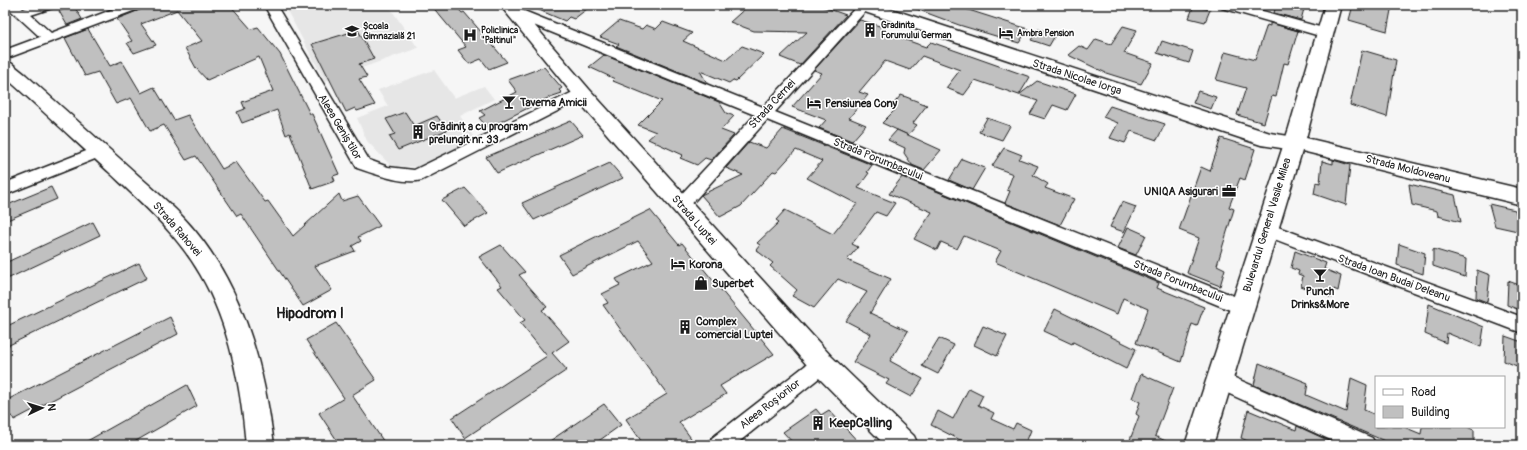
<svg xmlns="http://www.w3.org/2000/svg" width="1527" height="450" viewBox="0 0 1527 450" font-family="Pangolin,sans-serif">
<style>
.built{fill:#e6e6e6}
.building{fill:#c0c0c0;stroke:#1c1c1c}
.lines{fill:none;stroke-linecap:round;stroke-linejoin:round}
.street-casing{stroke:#1c1c1c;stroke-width:3}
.secondary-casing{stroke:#1c1c1c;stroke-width:3}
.primary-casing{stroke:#1c1c1c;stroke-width:3}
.street{fill:#fff;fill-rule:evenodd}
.secondary{fill:#fff;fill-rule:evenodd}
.primary{fill:#fff;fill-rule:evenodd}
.labels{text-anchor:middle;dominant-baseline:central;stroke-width:3;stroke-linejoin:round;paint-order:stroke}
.far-poi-label{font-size:9px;font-weight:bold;fill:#1c1c1c;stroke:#fff;text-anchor:start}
.street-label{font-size:11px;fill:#1c1c1c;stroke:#fff}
.poi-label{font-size:11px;font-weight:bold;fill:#1c1c1c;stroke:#fff;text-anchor:start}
.near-poi-label{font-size:13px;font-weight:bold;fill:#1c1c1c;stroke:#fff;text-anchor:start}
.district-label{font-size:15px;font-weight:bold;fill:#1c1c1c;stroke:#fff}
</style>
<rect width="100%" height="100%" fill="#f6f6f6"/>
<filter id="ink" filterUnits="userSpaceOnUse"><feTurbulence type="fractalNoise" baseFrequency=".025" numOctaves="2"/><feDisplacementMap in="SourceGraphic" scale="8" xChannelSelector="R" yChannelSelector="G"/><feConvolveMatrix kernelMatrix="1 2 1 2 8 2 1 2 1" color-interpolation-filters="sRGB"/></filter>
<g filter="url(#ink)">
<g class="built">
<polygon points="284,5 388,5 418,48 325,81"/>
<polygon points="434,70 454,98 484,86 494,99 460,116 475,139 419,167 391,166 367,141 357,118 388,106 378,90"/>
</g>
<g class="building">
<polygon points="143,5 230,5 251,29 258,27 280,54 310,114 312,114 339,174 333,176 335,181 312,189 290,133 286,135 277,110 242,123 237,112 245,109 242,102 273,91 259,57 207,80 196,68 185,48 202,41 177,10 141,24 156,45 134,53 127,43 132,41 117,19 142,9"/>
<polygon points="431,5 455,5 462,13 464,12 507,62 489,69 481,59 469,64 458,50 466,47"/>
<polygon points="527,5 592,5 574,19 569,17 565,21"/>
<polygon points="749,5 818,5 846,15 800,65 780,57 807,32 754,31 730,22"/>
<polygon points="911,5 953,5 1028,29 1019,43 959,25 911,7"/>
<polygon points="1194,5 1210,10 1205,22 1189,18"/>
<polygon points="1276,5 1305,5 1301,20 1274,13"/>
<polygon points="1353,5 1392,5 1387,31 1349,20"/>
<polygon points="74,6 82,19 67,25 59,11"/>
<polygon points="860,20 886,28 883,32 926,47 931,42 1030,77 1019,95 975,80 964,95 946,88 960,70 922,56 910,70 885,61 859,92 868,95 849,118 866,125 852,141 819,128 826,120 792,107 822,73 814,70"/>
<polygon points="619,21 642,29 646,25 656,29 663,22 692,33 683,41 726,60 742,46 764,54 736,81 733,80 729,83 700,71 707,83 616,46 619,44 600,37"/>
<polygon points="1270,23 1298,31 1288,64 1284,63 1276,97 1272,96 1264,123 1237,115 1246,88 1216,80 1225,52 1255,60 1267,25 1270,26"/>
<polygon points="1123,26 1137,30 1124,53 1153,63 1141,84 1106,73 1068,55 1079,46 1088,50 1096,39 1111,44"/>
<polygon points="88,29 110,66 122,61 141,93 154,87 174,120 188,115 222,169 236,162 265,202 268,201 293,236 339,194 342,201 358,196 380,226 358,237 361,241 352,246 355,251 315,266 332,290 303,306 241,214 237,216 196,156 186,160 164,125 150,131 131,98 116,104 98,72 85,76 65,38"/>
<polygon points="1038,29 1056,34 1049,46 1031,40"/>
<polygon points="358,30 374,59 359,64 367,77 359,79 375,105 357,111 355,108 346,112 312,44"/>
<polygon points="1162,41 1193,51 1189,63 1157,53"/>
<polygon points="1362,50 1396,60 1387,117 1350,105"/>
<polygon points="604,55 719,102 726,113 734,116 721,130 734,135 711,160 705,158 697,165 680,158 683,155 648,139 656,132 638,125 662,101 613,81 615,79 589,67"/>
<polygon points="544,67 562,88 559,90 562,93 550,97 488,128 479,118 485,115 480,111 517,92 508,80"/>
<polygon points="1037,81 1076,94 1067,110 1053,105 1045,119 1030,114 1038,101 1019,95"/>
<polygon points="1198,91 1216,97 1211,109 1193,103"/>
<polygon points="901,95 927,105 913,123 917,125 908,135 882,123 896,109 891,107"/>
<polygon points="1110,106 1165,124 1157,140 1131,131 1125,143 1110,138 1118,123 1103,117"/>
<polygon points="405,112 414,126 437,116 447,130 398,150 389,136 395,134 386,119"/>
<polygon points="987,118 1010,126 1002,140 979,132"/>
<polygon points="571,121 583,135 497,173 486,157"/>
<polygon points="783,129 872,165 867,172 869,173 858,188 895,203 886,216 876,212 852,244 858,247 847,260 891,279 870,313 908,331 890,361 923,379 911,397 886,384 889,380 853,362 871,334 846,321 867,292 838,279 814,308 792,296 797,290 770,266 773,263 756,250 760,245 757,243 779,222 776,220 785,210 833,234 857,204 807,178 822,161 796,150 776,172 773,171 741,206 720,217 701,195 743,175 726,168 749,142 766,148"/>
<polygon points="897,130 941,150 924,170 912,165 904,153 905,148 888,140"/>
<polygon points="1221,138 1255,149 1245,180 1240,178 1229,207 1234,209 1217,265 1225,269 1220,286 1187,273 1199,238 1179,230 1201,167 1210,171"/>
<polygon points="1004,148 1022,155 1019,159 1038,166 1033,175 1048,184 1045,188 1074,199 1060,225 1005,203 1010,191 1007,190 1013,174 992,166"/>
<polygon points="962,159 985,168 972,190 949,180"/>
<polygon points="1333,160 1350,165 1346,205 1314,194 1316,182 1320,183 1322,161 1333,164"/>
<polygon points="610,163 623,178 534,220 522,203"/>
<polygon points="902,177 1159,283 1157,288 1204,307 1197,326 1192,324 1181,362 1136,343 1148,309 1123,298 1117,314 995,262 1001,251 964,236 957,249 941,242 937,250 914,239 932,212 889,194"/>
<polygon points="1409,184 1455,195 1461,222 1438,216 1437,211 1412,205"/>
<polygon points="51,187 57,199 5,221 5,206"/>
<polygon points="465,188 488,213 464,226 442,200"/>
<polygon points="1122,202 1136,207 1124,232 1110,227"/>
<polygon points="1489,204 1515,210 1522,232 1495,226"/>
<polygon points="650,210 679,245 682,243 774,354 720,386 726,394 679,422 696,445 644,445 626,419 667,394 603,305 608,303 602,294 620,285 616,279 653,261 638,241 572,274 559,255"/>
<polygon points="93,222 100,235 5,280 5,263"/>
<polygon points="1128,227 1146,235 1136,255 1118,248"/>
<polygon points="1399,244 1425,253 1423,274 1397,265"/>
<polygon points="501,245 525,272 519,275 547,307 542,310 569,341 552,353 567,370 465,438 452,418 547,356 520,323 525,320 498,288 502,286 479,257"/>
<polygon points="1433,249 1466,259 1465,277 1433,266"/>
<polygon points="1295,251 1326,263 1324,269 1341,276 1338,291 1334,289 1332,298 1301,286 1303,276 1298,274 1299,271 1291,268"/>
<polygon points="139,263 147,278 5,347 5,327"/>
<polygon points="1477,270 1490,275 1487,302 1476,298"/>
<polygon points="1508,281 1522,286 1522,311 1507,305"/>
<polygon points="1429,304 1484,327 1481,347 1447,333 1446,343 1425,334"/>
<polygon points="1055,309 1136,349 1126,369 1073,342 1072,344 1044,331"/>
<polygon points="170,317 178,334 14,420 12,416 5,419 5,401"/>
<polygon points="336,323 376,380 352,395 386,445 340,445 319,413 344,398 306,340"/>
<polygon points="983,326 1007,336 997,356 974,345"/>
<polygon points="1505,336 1522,342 1522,368 1504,361"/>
<polygon points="939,338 954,345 938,374 922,366"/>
<polygon points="1259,363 1308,383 1306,395 1346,412 1351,378 1367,385 1364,410 1376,415 1376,427 1404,427 1421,434 1422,427 1467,427 1474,430 1474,445 1394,445 1254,385"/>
<polygon points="1141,374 1173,388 1155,436 1174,445 1128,445 1139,416 1136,414 1140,402 1132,398"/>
<polygon points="187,385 197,406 129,445 80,445"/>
<polygon points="969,388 983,395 978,405 994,413 991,419 1013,429 1016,423 1031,430 1025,445 970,445 931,425 938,411 953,419"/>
<polygon points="604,404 621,425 593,445 544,445"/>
<polygon points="816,409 821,415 829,410 861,445 795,445 783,432"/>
<polygon points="1248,410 1296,430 1297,426 1338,445 1256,445 1241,438"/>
</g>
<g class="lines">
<defs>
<g id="street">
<polygon points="5,5 19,5 23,9 34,5 53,5 52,8 31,15 51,33 124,5 142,5 141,8 5,59 5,50 40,37"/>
<path d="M 264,5 L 276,5 L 369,160 L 388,167 L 414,170 L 577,90 L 587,90 L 589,93 L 587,96 L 422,180 C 403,185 375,174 357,168 Z"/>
<polygon points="858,5 871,5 775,112 1249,302 1251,307 1249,312 1242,314 1235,312 767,120 687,209 681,211 675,209 673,205 675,201 755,115 509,15 507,12 509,9 519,9 763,107"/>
<polygon points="1221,5 1241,5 1330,30 1332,33 1330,36 1320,36 1222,8"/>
<polygon points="99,146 105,147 107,151 105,155 5,195 5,183"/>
<polygon points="1267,223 1522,317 1522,333 1261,234 1258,229 1261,224"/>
<polygon points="822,356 829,358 832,364 829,370 735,445 708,445 712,438 815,358"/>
<polygon points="1219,371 1372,438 1376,445 1342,445 1212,386 1209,380 1212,374"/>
</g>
<g id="secondary">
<polygon points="500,5 517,5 589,89 831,356 914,436 918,445 885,445 813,372 575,97"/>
<polygon points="854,5 879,5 1270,133 1301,138 1304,143 1301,148 1294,150 1261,145 856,9"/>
</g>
<g id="primary">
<polygon points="1325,5 1341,5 1306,138 1522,189 1522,205 1302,151 1213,445 1185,445 1289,128"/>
<path d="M 5,61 L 11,63 L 26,75 C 60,105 94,136 128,166 C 154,190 182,212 203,241 C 247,300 265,373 274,445 L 246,445 C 241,387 230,325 200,274 C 177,234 143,204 110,173 C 75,141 40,108 5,77 Z"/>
</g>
</defs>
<use href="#street" class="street-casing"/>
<use href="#secondary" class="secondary-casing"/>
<use href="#primary" class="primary-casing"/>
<use href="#street" class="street"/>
<use href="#secondary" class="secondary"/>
<use href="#primary" class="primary"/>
</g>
</g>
<defs>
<symbol id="building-bare" viewBox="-9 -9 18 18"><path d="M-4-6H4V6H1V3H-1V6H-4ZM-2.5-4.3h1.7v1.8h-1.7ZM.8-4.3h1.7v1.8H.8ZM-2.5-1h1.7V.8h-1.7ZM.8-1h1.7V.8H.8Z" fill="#1c1c1c" stroke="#fff" stroke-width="2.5" paint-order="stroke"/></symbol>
<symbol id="school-bare" viewBox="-9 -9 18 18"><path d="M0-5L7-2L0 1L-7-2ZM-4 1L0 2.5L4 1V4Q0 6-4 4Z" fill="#1c1c1c" stroke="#fff" stroke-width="2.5" paint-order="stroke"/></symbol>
<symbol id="hotel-bare" viewBox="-9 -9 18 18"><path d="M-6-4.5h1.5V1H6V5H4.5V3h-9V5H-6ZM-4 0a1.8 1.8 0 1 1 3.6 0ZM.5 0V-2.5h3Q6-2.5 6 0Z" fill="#1c1c1c" stroke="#fff" stroke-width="2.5" paint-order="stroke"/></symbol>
<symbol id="hospital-bare" viewBox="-9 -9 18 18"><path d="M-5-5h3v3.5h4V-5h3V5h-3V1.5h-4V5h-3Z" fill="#1c1c1c" stroke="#fff" stroke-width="2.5" paint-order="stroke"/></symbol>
<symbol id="bar-bare" viewBox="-9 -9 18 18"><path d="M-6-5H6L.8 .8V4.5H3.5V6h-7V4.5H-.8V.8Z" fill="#1c1c1c" stroke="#fff" stroke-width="2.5" paint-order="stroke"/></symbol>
<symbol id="office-bare" viewBox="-9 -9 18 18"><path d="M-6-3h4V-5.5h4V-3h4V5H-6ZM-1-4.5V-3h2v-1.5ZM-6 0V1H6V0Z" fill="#1c1c1c" stroke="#fff" stroke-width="2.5" paint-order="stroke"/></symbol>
<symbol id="shop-bare" viewBox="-9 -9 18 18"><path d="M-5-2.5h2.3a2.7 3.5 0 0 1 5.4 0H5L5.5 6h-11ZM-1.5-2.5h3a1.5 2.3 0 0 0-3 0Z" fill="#1c1c1c" stroke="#fff" stroke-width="2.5" paint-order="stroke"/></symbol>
</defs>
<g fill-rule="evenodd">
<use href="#building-bare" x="860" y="20" width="20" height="20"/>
<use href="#school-bare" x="342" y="21" width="20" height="20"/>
<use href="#hotel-bare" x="996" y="23" width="20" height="20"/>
<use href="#hospital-bare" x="460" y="25" width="20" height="20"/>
<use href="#bar-bare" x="499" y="92" width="20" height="20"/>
<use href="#hotel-bare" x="804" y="93" width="20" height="20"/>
<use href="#building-bare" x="408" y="122" width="20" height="20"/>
<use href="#office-bare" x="1219" y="181" width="20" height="20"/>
<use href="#hotel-bare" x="668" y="254" width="20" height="20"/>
<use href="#bar-bare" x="1310" y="265" width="20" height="20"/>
<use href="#shop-bare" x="691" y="273" width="20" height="20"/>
<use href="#building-bare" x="675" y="317" width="20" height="20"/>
<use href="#building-bare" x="808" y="413" width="20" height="20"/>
</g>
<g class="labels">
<g class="far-poi-label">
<text x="881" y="25">Gradinita<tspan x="881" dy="10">Forumului German</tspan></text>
<text x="363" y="26">Școala<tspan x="363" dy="10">Gimnazială 21</tspan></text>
<text x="481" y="30">Policlinica<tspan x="481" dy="10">"Paltinul"</tspan></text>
<text x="1017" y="33">Ambra Pension</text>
</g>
<g class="street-label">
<text transform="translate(1077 77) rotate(18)">Strada Nicolae Iorga</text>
<text transform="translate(772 104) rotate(-47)">Strada Cernei</text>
<text transform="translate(340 127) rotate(59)">Aleea Geniștilor</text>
<text transform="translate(878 159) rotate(22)">Strada Porumbacului</text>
<text transform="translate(1408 169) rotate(14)">Strada Moldoveanu</text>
<text transform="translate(694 220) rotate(49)">Strada Luptei</text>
<text transform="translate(1267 225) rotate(-73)">Bulevardul General Vasile Milea</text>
<text transform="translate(177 229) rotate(49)">Strada Rahovei</text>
<text transform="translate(1394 278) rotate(20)">Strada Ioan Budai Deleanu</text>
<text transform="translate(1178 281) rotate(22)">Strada Porumbacului</text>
<text transform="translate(770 404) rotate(-38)">Aleea Roșiorilor</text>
</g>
<g class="poi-label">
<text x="520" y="102">Taverna Amicii</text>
<text x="825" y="103">Pensiunea Cony</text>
<text x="429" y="126">Grădinița cu program<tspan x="429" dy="13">prelungit nr. 33</tspan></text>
<text x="1218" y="191" text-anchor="end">UNIQA Asigurari</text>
<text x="689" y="264">Korona</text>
<text x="712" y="283">Superbet</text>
<text x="1320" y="291" text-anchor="middle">Punch<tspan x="1320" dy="13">Drinks&amp;More</tspan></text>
<text x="696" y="321">Complex<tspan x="696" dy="13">comercial Luptei</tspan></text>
</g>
<g class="near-poi-label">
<text x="829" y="423">KeepCalling</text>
</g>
<g class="district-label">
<text x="310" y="313">Hipodrom I</text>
</g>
</g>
<rect width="1527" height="450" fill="none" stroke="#fff" stroke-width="20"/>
<rect x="10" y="10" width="1507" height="430" fill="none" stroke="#1c1c1c" stroke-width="1.5" filter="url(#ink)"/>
<rect x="1375" y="376" width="130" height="52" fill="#ffffff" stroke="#a4a4a4"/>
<rect x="1383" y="389" width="20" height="6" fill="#ffffff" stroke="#a4a4a4"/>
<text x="1411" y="396" font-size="12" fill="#1c1c1c">Road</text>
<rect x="1383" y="406" width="20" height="12" fill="#c0c0c0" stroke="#a4a4a4"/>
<text x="1411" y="416" font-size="12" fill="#1c1c1c">Building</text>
<g transform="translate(42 408) rotate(86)" stroke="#ffffff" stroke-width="3" paint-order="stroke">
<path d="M0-3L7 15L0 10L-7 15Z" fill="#1c1c1c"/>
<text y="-6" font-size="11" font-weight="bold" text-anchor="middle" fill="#1c1c1c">N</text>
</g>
</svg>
